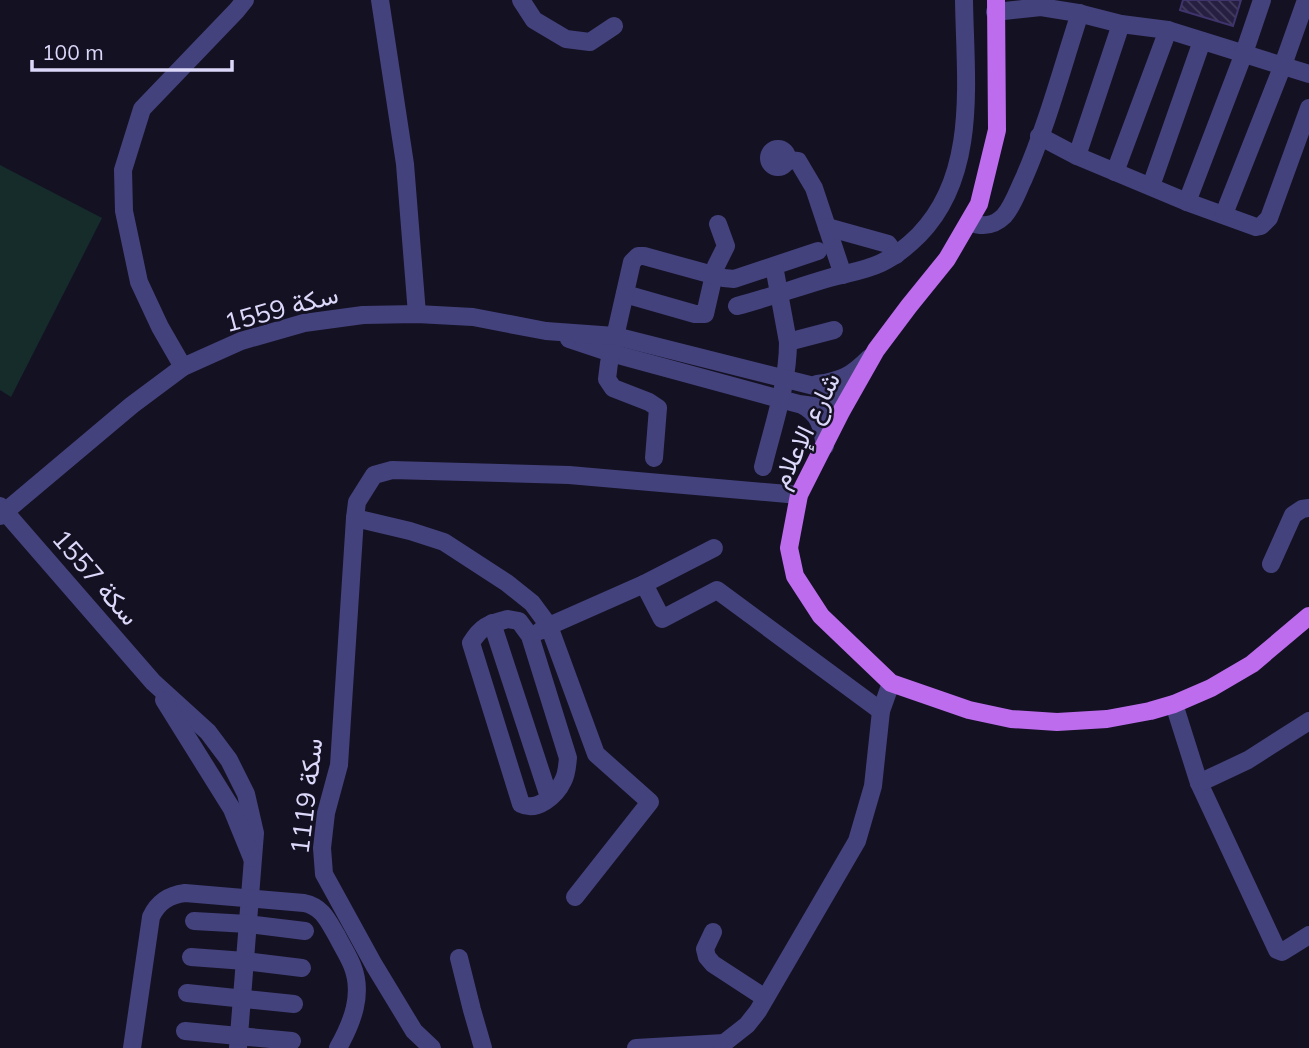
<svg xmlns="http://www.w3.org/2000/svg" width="1309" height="1048" viewBox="0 0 1309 1048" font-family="Mulish,Vazirmatn,sans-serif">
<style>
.green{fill:#152c2b}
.building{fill:url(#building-back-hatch);stroke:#3f346b;stroke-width:2}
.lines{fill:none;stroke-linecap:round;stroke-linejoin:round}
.minor{stroke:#44427c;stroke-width:18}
.major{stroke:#bc6ced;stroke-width:18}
.labels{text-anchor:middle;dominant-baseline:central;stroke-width:5;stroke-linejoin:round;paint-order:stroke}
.street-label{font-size:26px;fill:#dcd8fa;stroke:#141123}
</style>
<defs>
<pattern id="building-back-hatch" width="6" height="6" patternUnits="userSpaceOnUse" patternTransform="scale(1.75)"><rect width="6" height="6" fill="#261f42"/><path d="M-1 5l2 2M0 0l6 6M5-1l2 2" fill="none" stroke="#453f5e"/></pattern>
</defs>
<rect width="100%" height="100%" fill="#141123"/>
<polygon class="green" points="0,165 102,218 11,397 0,390"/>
<polygon class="building" points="1183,0 1241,0 1233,26 1180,10"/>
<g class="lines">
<g class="minor">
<polyline points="380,0 405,164 417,314"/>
<polyline points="521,0 534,20 566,39 590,42 614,26"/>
<polyline points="995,12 1041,7 1078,13 1121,24 1168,30 1309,74"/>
<polyline points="1039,136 1077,156 1187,202 1256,227 1261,226 1269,218 1309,108"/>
<circle cx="778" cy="158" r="9"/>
<polyline points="1077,156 1121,24"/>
<polyline points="787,160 798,161 814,188 843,275"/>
<polyline points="1115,172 1168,30"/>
<polyline points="1151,186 1202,41"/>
<polyline points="1187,202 1244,53 1262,0"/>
<polyline points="1224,214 1283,65 1306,0"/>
<path d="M 969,222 C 982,227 993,227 1004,216 C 1013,206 1018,190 1024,178 C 1047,125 1062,68 1080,13"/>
<polyline points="827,227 888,244 896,255"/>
<polyline points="625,294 695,314 705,314 716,266 726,246 718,224"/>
<path d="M 737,306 C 768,298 798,287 829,278 C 847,273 864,271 881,263 C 896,256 908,246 919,235 C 979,174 965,78 964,0"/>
<polyline points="569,339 611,353 780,399 799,404 842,410"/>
<polyline points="788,342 834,330"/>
<polyline points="183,367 160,327 139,282 124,211 123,170 142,109 237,10 245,0"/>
<path d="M 817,384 C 842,381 852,375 869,358"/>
<path d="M 802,405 C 820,414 822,428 825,446"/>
<polyline points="654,458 658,408 649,402 613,388 607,379 609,363 632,262 638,256 644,256 724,278 734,279 818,251"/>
<path d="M 763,467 C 773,426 788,384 788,342 L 774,266"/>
<polyline points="0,506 153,682 208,732 229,760 246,794 255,833 238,1048"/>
<polyline points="0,516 132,405 183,367 241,341 304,323 363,315 417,314 473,317 546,331 615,336 850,395"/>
<polyline points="355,518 410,531 444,542 507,583 532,603 549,626 644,584 662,619 717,590 881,711"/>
<polyline points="1271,564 1293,515 1302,509 1309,508"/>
<polyline points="644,584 714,548"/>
<path d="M 508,619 L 519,621 L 530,636 L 568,758 C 567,766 567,774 563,781 C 556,796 537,812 521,804 L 471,643 C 482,625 489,624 508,619 Z"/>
<polyline points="492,623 549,797"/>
<polyline points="540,631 549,626 596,754 650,802 575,897"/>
<polyline points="164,700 232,809 252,858"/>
<polyline points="1174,704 1199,783 1277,950 1282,952 1309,935"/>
<polyline points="1199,783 1248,760 1309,721"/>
<polyline points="194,921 248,924 305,931"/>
<polyline points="713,932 705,949 707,957 713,964 765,998"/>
<polyline points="191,957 245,961 302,968"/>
<polyline points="459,958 472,1010 483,1048"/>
<polyline points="187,993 294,1004"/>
<polyline points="185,1031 292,1041"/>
<path d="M 132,1048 L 151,917 C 158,902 169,895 185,893 L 304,903 C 323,907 328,921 337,936 C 342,946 348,955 352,965 C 364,994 352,1023 338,1048"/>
<polyline points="432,1048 414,1031 374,965 324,874 322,848 326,813 339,765 355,518 357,502 374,475 392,470 569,475 799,495"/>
<polyline points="636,1048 724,1043"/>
<polyline points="722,1048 724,1043 747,1025 758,1011 857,841 873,786 881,711 891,683"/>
</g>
<polyline class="major" points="996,0 997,130 979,204 947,259 909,306 876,350 842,410 799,495 789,548 795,576 821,616 891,683 969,710 1011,719 1057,722 1107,719 1150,711 1174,704 1211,688 1252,664 1309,616"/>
</g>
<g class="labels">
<g class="street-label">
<text transform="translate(281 308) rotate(-15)">سكة 1559</text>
<text transform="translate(805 430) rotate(-64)">شارع الإعلام</text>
<text transform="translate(96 577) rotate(49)">سكة 1557</text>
<text transform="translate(306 796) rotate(-83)">سكة 1119</text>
</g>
</g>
<path d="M32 60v10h200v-10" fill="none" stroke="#dcd8fa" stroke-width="3.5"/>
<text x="42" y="60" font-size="21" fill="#dcd8fa" stroke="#141123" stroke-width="5" paint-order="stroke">100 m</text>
</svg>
